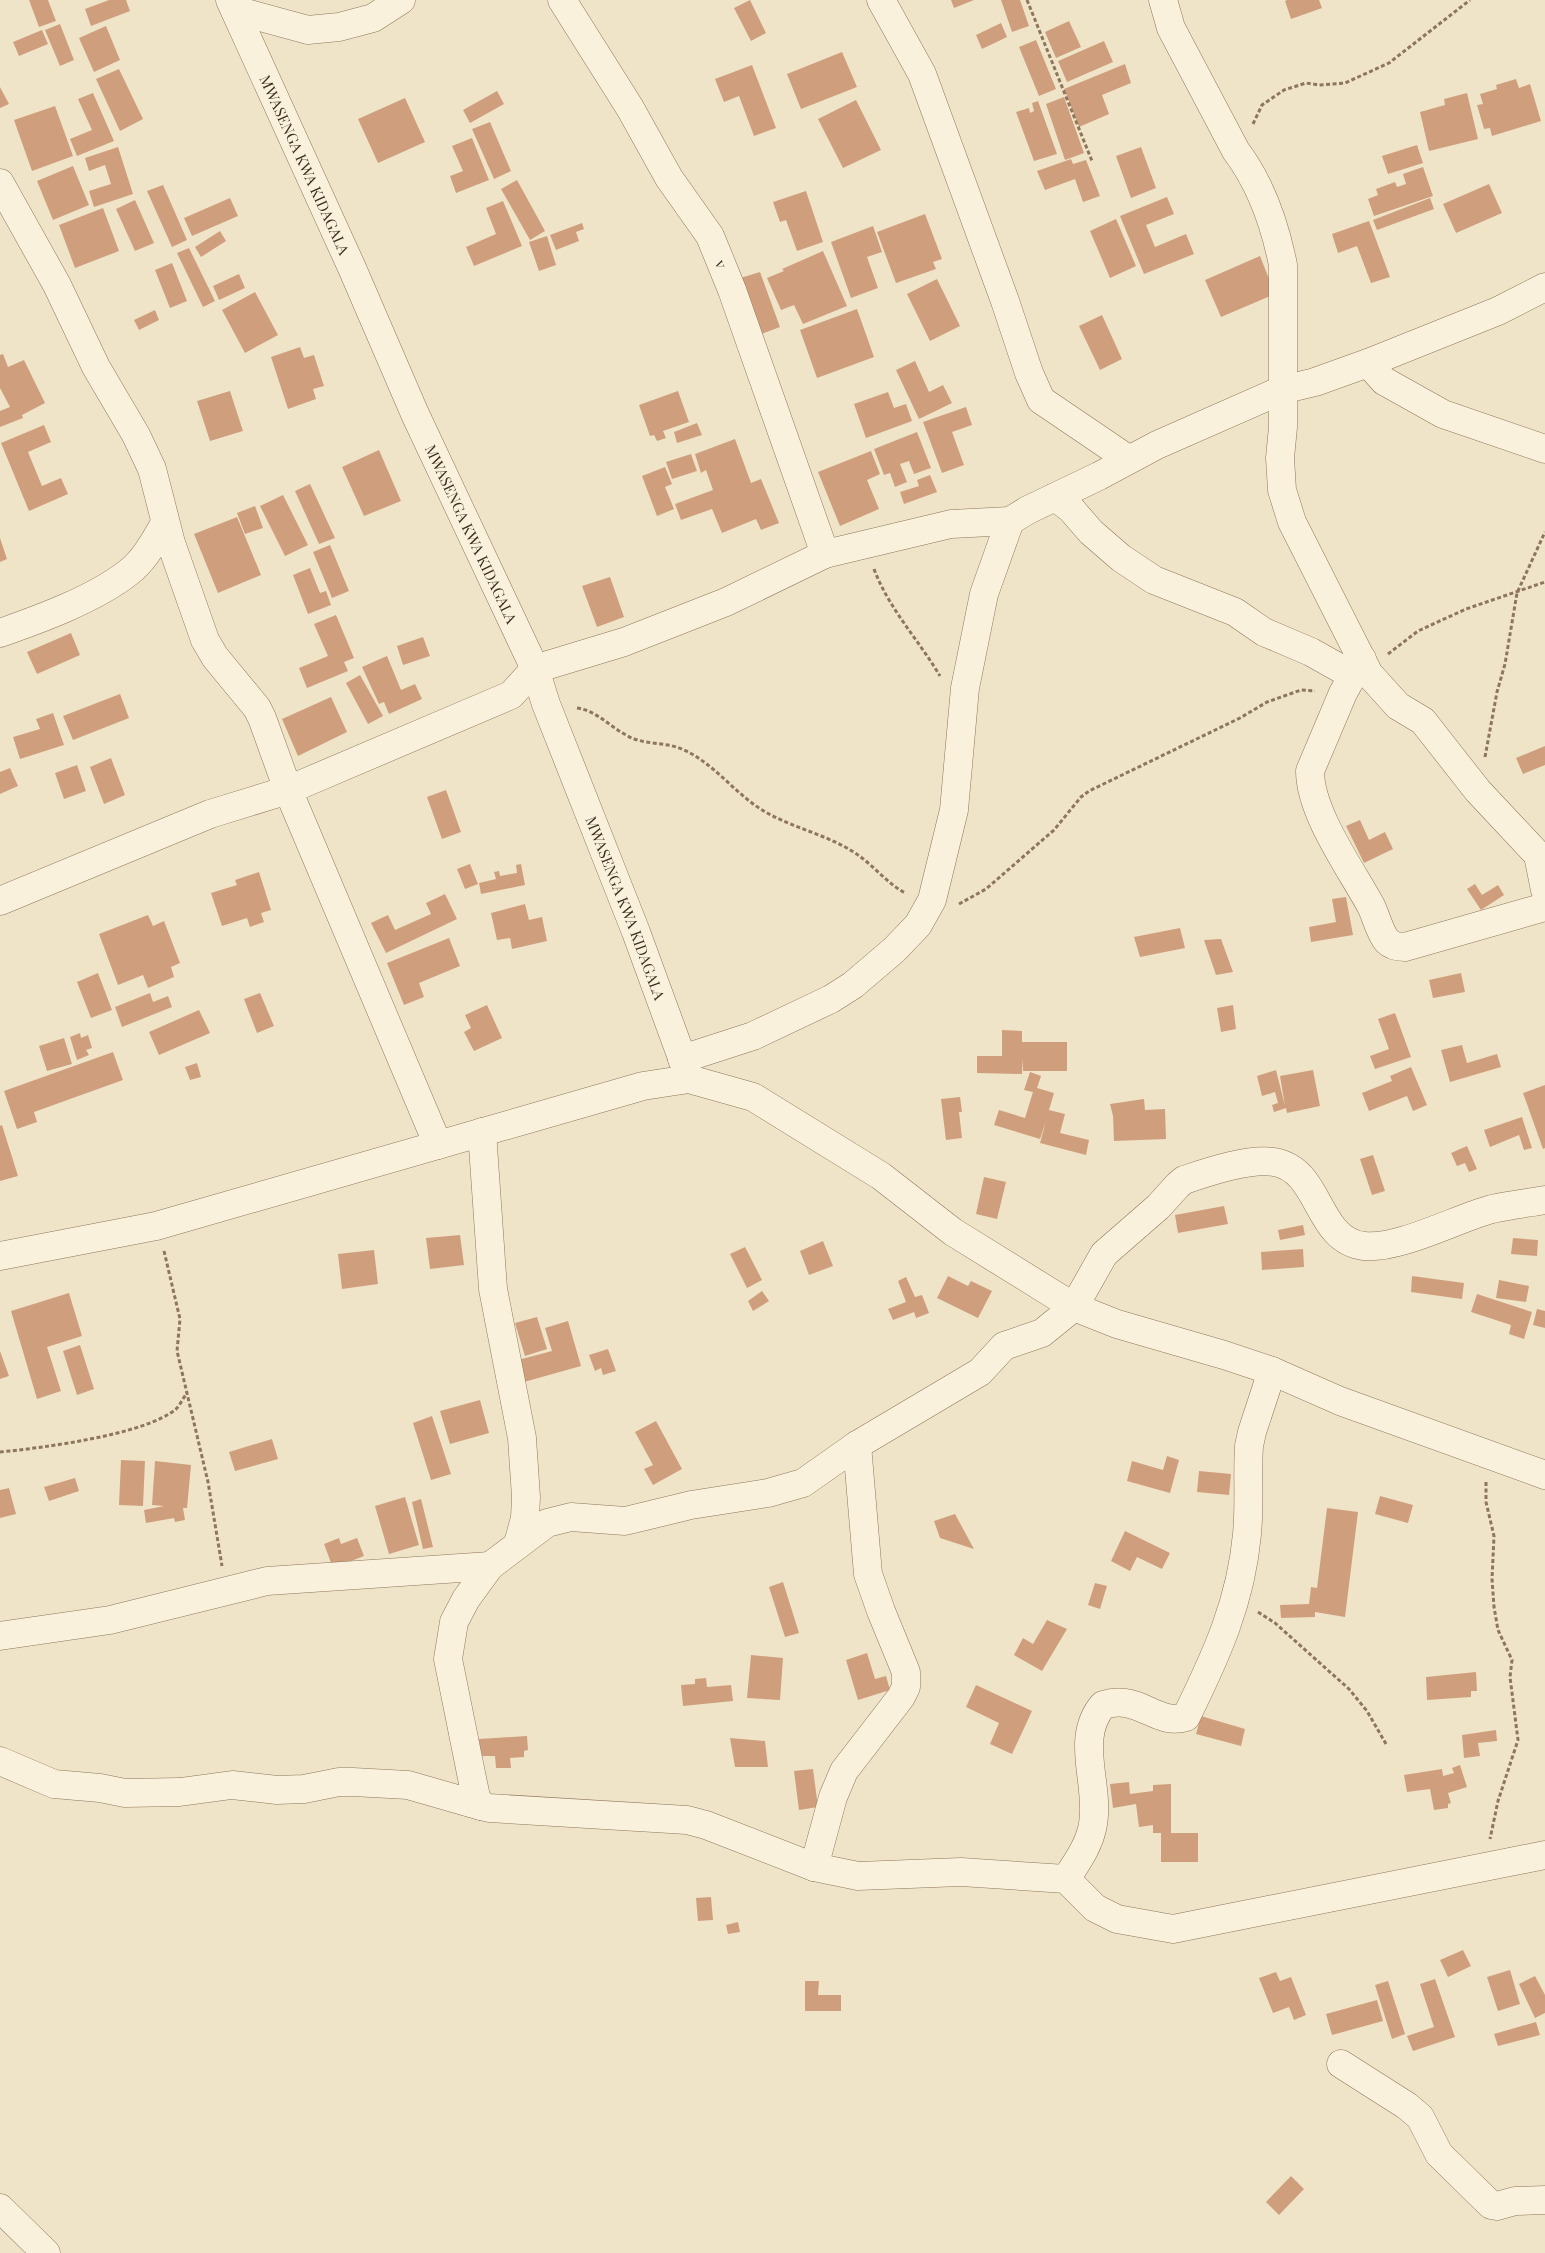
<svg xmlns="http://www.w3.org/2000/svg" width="1545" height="2253" viewBox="0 0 1545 2253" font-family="'Playfair Display',serif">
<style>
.building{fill:#cf9f7d}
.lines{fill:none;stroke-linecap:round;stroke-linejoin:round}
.minor-casing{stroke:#8d765c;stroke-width:29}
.path{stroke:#8d765c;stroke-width:3;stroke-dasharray:4 2.5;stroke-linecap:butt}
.minor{stroke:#faf1dc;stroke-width:28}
.labels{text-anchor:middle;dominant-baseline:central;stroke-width:5;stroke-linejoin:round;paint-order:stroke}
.street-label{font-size:15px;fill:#3d2e20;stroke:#f7eed8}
</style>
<rect width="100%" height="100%" fill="#f0e4c8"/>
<g class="building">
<polygon points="29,0 48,0 56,21 39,27"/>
<polygon points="109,0 126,0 130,11 91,26 85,9"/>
<polygon points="750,0 766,33 751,41 734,8"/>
<polygon points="951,0 974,0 954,8"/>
<polygon points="1001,0 1020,0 1029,26 1012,32"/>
<polygon points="1287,0 1319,0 1322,8 1291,19 1285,1"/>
<polygon points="1069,21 1081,47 1056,58 1045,32"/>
<polygon points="1001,23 1007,37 982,49 976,35"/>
<polygon points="60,24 74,60 60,66 45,30"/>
<polygon points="106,26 120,60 94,72 79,38"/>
<polygon points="42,30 48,44 19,56 13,42"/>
<polygon points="1036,40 1056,89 1039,96 1019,47"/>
<polygon points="1104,41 1113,62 1067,82 1058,61"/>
<polygon points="842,52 857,87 801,109 787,74"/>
<polygon points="1125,64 1131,83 1102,95 1109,114 1079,127 1064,89"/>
<polygon points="752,65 776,128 754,136 739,96 724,102 715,79"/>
<polygon points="119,69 143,119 120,131 96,79"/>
<polygon points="1516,79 1519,88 1530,84 1541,121 1492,136 1490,128 1484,129 1477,105 1483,104 1480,94 1497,89 1496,85"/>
<polygon points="0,87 9,104 0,108"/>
<polygon points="497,91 504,104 470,123 463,110"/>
<polygon points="93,93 114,141 77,156 70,139 92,130 78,99"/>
<polygon points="1467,93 1478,139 1429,151 1420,112 1445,105 1444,99"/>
<polygon points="1064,97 1084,153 1065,160 1046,104"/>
<polygon points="405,98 425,142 378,163 358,119"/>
<polygon points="856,100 881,150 843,168 818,119"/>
<polygon points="1038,101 1057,154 1034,161 1016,112 1029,108 1030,113 1034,111 1032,103"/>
<polygon points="55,106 73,156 32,171 14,120"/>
<polygon points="490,122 511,171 494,179 472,129"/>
<polygon points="472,138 489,180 456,193 450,176 463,171 452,146"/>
<polygon points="1417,145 1423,163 1388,174 1382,156"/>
<polygon points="118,147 133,194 94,207 89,191 111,184 105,165 89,171 85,158"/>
<polygon points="1141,147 1156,188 1131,198 1116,156"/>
<polygon points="1071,159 1073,164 1086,160 1100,196 1083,202 1075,179 1045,190 1037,171"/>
<polygon points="73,166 89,205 53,220 37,181"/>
<polygon points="1423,167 1433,196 1374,216 1368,199 1378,195 1376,189 1395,182 1397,187 1406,184 1403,174"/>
<polygon points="517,180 545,231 530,240 501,189"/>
<polygon points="1489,184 1502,213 1456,233 1443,204"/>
<polygon points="163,185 187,240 172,247 147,191"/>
<polygon points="806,191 823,242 797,251 786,220 780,222 773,202"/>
<polygon points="1167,197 1174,214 1146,225 1155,247 1186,234 1194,254 1144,274 1120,216"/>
<polygon points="230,198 238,216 192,236 184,218"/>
<polygon points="1430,198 1434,209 1377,230 1373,220"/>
<polygon points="135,200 154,243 135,251 116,209"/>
<polygon points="503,201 522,246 474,266 466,247 496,234 486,208"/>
<polygon points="103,208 119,251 75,268 59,225"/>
<polygon points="925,214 942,259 933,262 936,269 896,283 877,232"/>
<polygon points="1116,219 1136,266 1110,278 1090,231"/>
<polygon points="1369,221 1390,277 1371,283 1357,246 1338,253 1332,234"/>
<polygon points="582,223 584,229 576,232 579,241 556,250 550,235"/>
<polygon points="873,226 882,252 867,257 878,288 851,298 831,242"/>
<polygon points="220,231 226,241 201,257 195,247"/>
<polygon points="547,236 556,265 539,271 529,242"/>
<polygon points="189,248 215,301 203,307 177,253"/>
<polygon points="823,251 847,306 803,324 794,305 781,310 767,278 784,271 782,269"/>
<polygon points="1260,256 1275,294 1221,317 1205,280"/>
<polygon points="172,263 187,301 170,308 155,270"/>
<polygon points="760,272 780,327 761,334 737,279"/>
<polygon points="239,274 245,288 219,300 213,286"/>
<polygon points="937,279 960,326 930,341 907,294"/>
<polygon points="255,292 278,335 245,353 222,310"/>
<polygon points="857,309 874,357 817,378 800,330"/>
<polygon points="155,310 159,320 139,330 134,320"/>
<polygon points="1102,315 1122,359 1100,370 1079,326"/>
<polygon points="300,347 304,358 314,355 324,386 313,389 316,399 288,409 271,357"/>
<polygon points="3,354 8,367 24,360 45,403 22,415 23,418 0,427 0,411 10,407 0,388 0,355"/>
<polygon points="915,361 929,392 943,385 952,403 919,419 896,370"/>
<polygon points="230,391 243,431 210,441 197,401"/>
<polygon points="678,391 689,422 663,431 666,438 657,441 654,435 650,436 639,405"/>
<polygon points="888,392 894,408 906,404 912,421 866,438 854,404"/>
<polygon points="966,407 972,425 952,432 964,465 942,473 923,422"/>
<polygon points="697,423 702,435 677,443 674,432"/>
<polygon points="44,425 51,442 28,452 42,486 61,478 68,494 29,511 1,443"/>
<polygon points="917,432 931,468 914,474 909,461 900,464 907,482 895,487 890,473 884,475 874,449"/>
<polygon points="735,439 751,483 761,479 779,523 761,530 756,519 722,533 712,509 681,520 675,504 713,490 706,470 701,473 695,454"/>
<polygon points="379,450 401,501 364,516 342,467"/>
<polygon points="871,451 880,474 867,480 879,509 840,526 818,472"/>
<polygon points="691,454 697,471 672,479 666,462"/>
<polygon points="665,467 672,484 665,487 674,509 657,516 642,476"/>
<polygon points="930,475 937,492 904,504 900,492 919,486 917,480"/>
<polygon points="310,484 335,538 319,544 295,491"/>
<polygon points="283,495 308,545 285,556 260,506"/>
<polygon points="255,506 263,528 245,534 237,513"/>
<polygon points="237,517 261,575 218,593 194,534"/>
<polygon points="0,538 7,559 0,562"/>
<polygon points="330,545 349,591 332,598 313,552"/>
<polygon points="310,568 320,593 326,591 331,605 308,614 293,575"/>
<polygon points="610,577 624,617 597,627 582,586"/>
<polygon points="336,615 354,658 344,662 348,671 307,688 299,668 328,656 314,624"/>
<polygon points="71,633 80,655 37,674 27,652"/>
<polygon points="423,637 430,656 403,665 397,646"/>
<polygon points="387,656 401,690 415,684 422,699 389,714 384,702 379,704 362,667"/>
<polygon points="360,675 383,716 368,724 346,683"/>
<polygon points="120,694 129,718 73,740 63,716"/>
<polygon points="331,697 347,732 298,756 282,719"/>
<polygon points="53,713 64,745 20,759 13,737 40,729 36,719"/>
<polygon points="1545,746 1545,765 1523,774 1516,758"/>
<polygon points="111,758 125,795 104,804 90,767"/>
<polygon points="77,765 86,791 64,799 55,773"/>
<polygon points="10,768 18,786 0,794 0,772"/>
<polygon points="446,790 461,832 442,839 427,797"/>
<polygon points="1360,820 1369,840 1385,832 1393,849 1364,863 1346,826"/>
<polygon points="470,864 478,884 465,889 457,869"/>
<polygon points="521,864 525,885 481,894 479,883 496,879 494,872 499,871 500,876 517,873 516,865"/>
<polygon points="259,872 271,910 261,913 264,922 250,927 247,918 222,926 211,893 237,885 235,880"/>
<polygon points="1475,884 1482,895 1498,885 1504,895 1481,910 1467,889"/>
<polygon points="445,894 457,919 386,953 371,923 388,915 395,930 431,914 426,903"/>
<polygon points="1346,897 1353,935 1311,942 1309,927 1336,922 1332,899"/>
<polygon points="525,904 529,920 542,917 547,941 512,949 510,938 497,940 491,913"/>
<polygon points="148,915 153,926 164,921 180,963 171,967 174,977 148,988 143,975 118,985 99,934"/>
<polygon points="1180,928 1185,948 1140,957 1134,937"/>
<polygon points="449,938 460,966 419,983 424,997 404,1005 387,963"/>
<polygon points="1221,939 1233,972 1216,975 1204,940"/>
<polygon points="98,973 112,1010 91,1018 77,982"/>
<polygon points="1461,973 1465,992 1433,998 1429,980"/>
<polygon points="150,993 153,1002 168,996 172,1007 122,1027 115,1007"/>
<polygon points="260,993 274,1026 257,1033 244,999"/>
<polygon points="487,1005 502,1038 474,1051 464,1032 471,1028 465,1015"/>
<polygon points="1233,1005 1236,1029 1221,1032 1217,1008"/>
<polygon points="199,1010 210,1033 159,1055 149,1032"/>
<polygon points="1395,1013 1411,1057 1375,1069 1370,1056 1389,1049 1378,1019"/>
<polygon points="1002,1030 1022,1031 1022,1042 1067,1042 1067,1071 1023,1071 1022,1059 1022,1074 977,1073 977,1056 1002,1056"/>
<polygon points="80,1033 81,1038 88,1035 92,1048 86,1050 89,1055 77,1060 70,1037"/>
<polygon points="64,1038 72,1064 47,1071 39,1046"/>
<polygon points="1462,1045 1467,1063 1497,1054 1501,1067 1450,1082 1441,1050"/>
<polygon points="113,1052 123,1080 34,1112 37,1122 17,1129 4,1091"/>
<polygon points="197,1063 201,1077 190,1080 185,1067"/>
<polygon points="1411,1067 1427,1105 1413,1111 1407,1096 1369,1111 1362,1093 1392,1081 1390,1076"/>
<polygon points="1276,1070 1285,1106 1280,1076 1313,1070 1320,1106 1287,1113 1286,1108 1274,1112 1272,1105 1278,1103 1275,1092 1262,1096 1257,1076"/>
<polygon points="1030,1072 1041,1076 1037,1088 1054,1093 1049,1110 1065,1114 1060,1133 1089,1140 1086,1155 1040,1143 1046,1121 1040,1139 994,1125 999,1110 1025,1118 1033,1092 1024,1090"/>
<polygon points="1545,1085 1545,1148 1543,1149 1523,1093"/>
<polygon points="960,1097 962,1112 959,1112 962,1138 946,1140 941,1099"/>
<polygon points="1144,1099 1145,1110 1165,1109 1166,1139 1114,1141 1113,1116 1110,1104"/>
<polygon points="1522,1117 1532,1148 1524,1150 1519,1135 1490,1147 1484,1130"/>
<polygon points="2,1125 18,1176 0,1181 0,1126"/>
<polygon points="1467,1146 1477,1169 1469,1172 1465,1163 1457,1166 1451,1153"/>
<polygon points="1373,1155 1385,1191 1372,1195 1360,1159"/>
<polygon points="984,1177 1006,1182 997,1219 976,1214"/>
<polygon points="1224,1206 1228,1224 1178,1233 1175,1215"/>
<polygon points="1303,1225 1305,1235 1280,1240 1278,1230"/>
<polygon points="460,1235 464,1265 430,1269 426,1238"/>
<polygon points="1513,1238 1538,1240 1537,1256 1511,1254"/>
<polygon points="823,1241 833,1266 809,1275 800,1251"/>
<polygon points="745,1247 762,1280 747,1288 730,1254"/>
<polygon points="1303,1249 1304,1267 1262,1270 1261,1252"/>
<polygon points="374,1250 378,1284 342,1289 338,1254"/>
<polygon points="948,1276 968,1286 971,1281 992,1291 978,1318 937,1298"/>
<polygon points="1412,1276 1464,1283 1462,1299 1411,1292"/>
<polygon points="906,1277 915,1297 922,1295 929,1313 916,1318 914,1312 893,1320 888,1309 906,1302 898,1281"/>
<polygon points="1499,1280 1529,1286 1526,1302 1496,1298"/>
<polygon points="762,1291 769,1301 753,1311 748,1301"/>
<polygon points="69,1293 82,1336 47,1347 61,1391 37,1399 11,1311"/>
<polygon points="1477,1294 1532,1312 1524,1339 1509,1334 1511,1325 1471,1312"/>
<polygon points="1537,1309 1545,1311 1545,1328 1533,1325"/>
<polygon points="537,1317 547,1349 525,1356 515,1323"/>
<polygon points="568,1321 581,1366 524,1382 518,1360 552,1351 545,1328"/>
<polygon points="80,1345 94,1389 77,1395 63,1351"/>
<polygon points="608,1349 616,1371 603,1375 601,1368 595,1371 589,1355"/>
<polygon points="0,1351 9,1376 0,1379"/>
<polygon points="480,1400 489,1433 450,1444 440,1411"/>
<polygon points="432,1416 451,1474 431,1480 413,1423"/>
<polygon points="656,1421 682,1469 653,1485 644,1469 653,1465 635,1432"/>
<polygon points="272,1439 278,1459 235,1471 229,1452"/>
<polygon points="1167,1456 1179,1460 1170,1493 1127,1481 1132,1461 1163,1470"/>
<polygon points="121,1460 145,1461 143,1506 119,1505"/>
<polygon points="155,1461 191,1465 187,1508 183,1508 185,1520 175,1522 174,1518 146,1523 144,1510 164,1506 152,1505"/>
<polygon points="1199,1471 1231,1474 1229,1495 1197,1492"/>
<polygon points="75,1478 79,1491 49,1501 44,1487"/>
<polygon points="9,1488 16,1514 0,1518 0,1490"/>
<polygon points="1380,1496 1413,1505 1408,1523 1375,1514"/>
<polygon points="405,1497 419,1545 389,1554 375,1506"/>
<polygon points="421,1499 433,1547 423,1549 412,1502"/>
<polygon points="1327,1508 1358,1512 1345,1617 1315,1612 1315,1617 1281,1618 1280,1605 1309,1604 1311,1587 1317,1588"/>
<polygon points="955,1514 974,1549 940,1538 934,1521"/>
<polygon points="1125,1531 1170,1553 1162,1569 1137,1557 1130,1571 1111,1561"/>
<polygon points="339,1538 341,1544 357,1538 364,1556 333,1568 324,1544"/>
<polygon points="783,1582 799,1633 785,1637 769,1587"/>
<polygon points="1095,1583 1107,1586 1100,1609 1088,1605"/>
<polygon points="1047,1620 1067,1629 1042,1671 1014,1655 1023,1638 1033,1644"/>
<polygon points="867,1653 875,1679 886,1676 890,1690 858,1700 846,1660"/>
<polygon points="751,1655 783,1658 780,1700 747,1698"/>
<polygon points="1476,1672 1477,1691 1471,1691 1471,1697 1427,1700 1426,1677"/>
<polygon points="706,1678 707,1687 731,1685 733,1701 683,1706 681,1685 695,1684 695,1679"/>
<polygon points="976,1685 1032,1711 1012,1754 990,1744 999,1723 966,1707"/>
<polygon points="1201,1716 1245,1729 1241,1746 1196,1734"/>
<polygon points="1496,1730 1497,1741 1478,1743 1480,1756 1464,1758 1462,1735"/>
<polygon points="527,1736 528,1750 524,1751 524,1757 510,1758 511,1768 496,1768 495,1756 480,1756 479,1739"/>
<polygon points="730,1738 765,1741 768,1767 735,1767"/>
<polygon points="1460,1765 1467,1787 1448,1793 1451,1803 1448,1804 1448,1808 1434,1810 1430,1789 1407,1792 1404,1775 1442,1769 1443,1776 1454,1773 1452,1768"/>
<polygon points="813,1769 818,1807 799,1810 794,1771"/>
<polygon points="1129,1782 1130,1794 1153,1791 1153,1785 1171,1784 1171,1833 1198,1833 1198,1862 1161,1862 1161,1833 1153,1833 1153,1825 1139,1827 1136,1804 1113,1808 1110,1784"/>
<polygon points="711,1897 713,1920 698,1921 696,1898"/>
<polygon points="738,1922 740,1932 728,1934 726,1925"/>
<polygon points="1463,1950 1471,1966 1448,1977 1440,1960"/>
<polygon points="1510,1970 1520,2004 1498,2011 1487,1977"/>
<polygon points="1276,1972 1280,1981 1291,1977 1306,2015 1294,2020 1289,2007 1273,2013 1259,1978"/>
<polygon points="1535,1976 1545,1995 1545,2013 1535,2018 1519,1984"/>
<polygon points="1435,1979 1455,2037 1413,2051 1407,2036 1434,2027 1420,1984"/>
<polygon points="805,1981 819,1981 818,1995 841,1995 841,2011 805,2011"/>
<polygon points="1388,1981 1405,2034 1392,2039 1375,1985"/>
<polygon points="1377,2000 1383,2021 1332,2035 1326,2014"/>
<polygon points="1536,2022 1540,2035 1498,2046 1494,2034"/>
<polygon points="1291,2176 1304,2189 1279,2215 1266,2202"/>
</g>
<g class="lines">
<defs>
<g id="minor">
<path id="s1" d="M 230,0 L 352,268 L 415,414 L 535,669 L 546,704 L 636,932 L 689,1077"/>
<path id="s2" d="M 562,0 L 630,108 L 669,178 L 710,236 L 732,290 L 825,554"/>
<polyline points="881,0 922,74 1005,301 1029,373 1041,400 1128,459"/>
<path d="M 1163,0 L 1171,28 L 1236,151 C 1261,184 1275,225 1283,265 L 1283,427 L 1280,458 L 1282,490 L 1292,522 L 1369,674 L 1398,706 L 1423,721 L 1478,791 L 1538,855 L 1545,857"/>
<polyline points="235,10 308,30 339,27 373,18 401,0"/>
<polyline points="0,183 57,285 96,367 136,435 152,469 171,543 205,640 215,657 257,708 262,718 288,790 438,1145"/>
<polyline points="1368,363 1384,381 1443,414 1545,449"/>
<polyline points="1055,497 1071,509 1091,532 1121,558 1154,580 1235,612 1264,632 1311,652 1352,675"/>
<path d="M 0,633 C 40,619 95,599 129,572 C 145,560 155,540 165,523"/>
<path d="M 1362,659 L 1343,693 L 1310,771 C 1310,813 1351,869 1371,906 C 1376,916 1380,933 1387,941 C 1392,946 1398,947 1405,947 L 1545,907"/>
<polyline points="1538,855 1545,890"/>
<polyline points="0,901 210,814 288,790 511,695 535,669 624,642 726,602 825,554 951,524 1010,521"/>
<polyline points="682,1059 753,1036 831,999 853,985 894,950 918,925 932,900 954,810 965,688 984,594 1010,521 1028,510 1099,476 1157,445 1282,390 1315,382 1368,363 1498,311 1545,287"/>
<polyline points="482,1132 493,1289 522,1438 526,1497 525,1518 518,1544"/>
<path d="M 1545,1200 C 1528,1203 1509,1205 1492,1209 C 1458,1218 1398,1250 1364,1246 C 1315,1240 1322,1170 1274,1162 C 1249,1158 1208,1172 1184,1180 L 1178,1185 L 1158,1207 L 1104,1254 L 1074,1307 L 1042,1333 L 1004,1346 L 980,1372 L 857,1445 L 803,1483 L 768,1493 L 691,1505 L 625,1521 L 571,1517 L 547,1523 L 490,1566 L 466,1599 L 454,1622 L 448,1659 L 472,1778 L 476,1797 L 481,1806 L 489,1808 L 687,1820 L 706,1825 L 814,1867 L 858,1876 L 961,1872 L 1066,1879 L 1095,1908 L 1117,1919 L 1173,1929 L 1545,1855"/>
<polyline points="0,1256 156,1226 643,1086 689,1079 753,1097 881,1176 953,1232 1074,1307 1117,1324 1224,1355 1272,1371 1340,1401 1545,1475"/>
<polyline points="0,1636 110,1620 267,1581 490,1566"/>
<polyline points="0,1761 54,1784 100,1788 125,1793 180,1792 232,1785 277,1790 304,1789 339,1782 353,1782 408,1785 481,1806"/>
<polyline points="814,1867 833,1797 844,1771 901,1697 906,1687 906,1672 881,1611 868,1574 857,1445"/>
<path d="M 1066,1879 C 1077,1862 1090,1844 1093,1824 C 1100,1784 1074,1739 1103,1705 C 1139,1693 1157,1727 1186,1717 C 1216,1656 1241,1602 1247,1534 C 1250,1504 1247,1475 1249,1446 L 1252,1432 L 1272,1371"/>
<polyline points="1341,2064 1407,2106 1420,2117 1439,2154 1491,2205 1497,2206 1515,2201 1545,2200"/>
<polyline points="0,2208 46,2253"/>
</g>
</defs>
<use href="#minor" class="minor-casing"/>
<g class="path">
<polyline points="1027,0 1092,161"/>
<polyline points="1253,124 1262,105 1284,90 1306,83 1319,85 1345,83 1389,63 1470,0"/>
<path d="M 874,569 C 889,609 918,639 940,676"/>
<polyline points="1388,654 1418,631 1466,609 1545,582"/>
<path d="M 577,708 C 597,711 609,726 626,735 C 644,746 666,741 684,750 C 713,763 733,791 759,808 C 788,827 823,833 852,851 C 872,863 885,882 905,893"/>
<polyline points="1485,757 1497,692 1505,664 1517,593 1545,532"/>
<polyline points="959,904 986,889 1054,830 1081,797 1089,791 1240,718 1267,702 1301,690 1315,691"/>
<polyline points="164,1251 180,1319 177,1351 208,1482 222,1566"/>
<path d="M 0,1452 C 41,1448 145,1435 176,1409 C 180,1405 183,1398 187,1393"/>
<polyline points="1486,1482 1486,1502 1494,1536 1492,1579 1494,1607 1498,1630 1512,1660 1510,1677 1518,1740 1498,1801 1490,1839"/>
<polyline points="1258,1612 1275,1623 1349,1689 1367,1711 1386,1744"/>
</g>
<use href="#minor" class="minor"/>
</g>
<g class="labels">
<g class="street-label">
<text stroke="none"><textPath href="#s1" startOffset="181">MWASENGA KWA KIDAGALA</textPath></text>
<text stroke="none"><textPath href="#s2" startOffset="309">v</textPath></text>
<text stroke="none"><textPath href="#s1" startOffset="586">MWASENGA KWA KIDAGALA</textPath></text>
<text stroke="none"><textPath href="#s1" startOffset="991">MWASENGA KWA KIDAGALA</textPath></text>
</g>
</g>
</svg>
